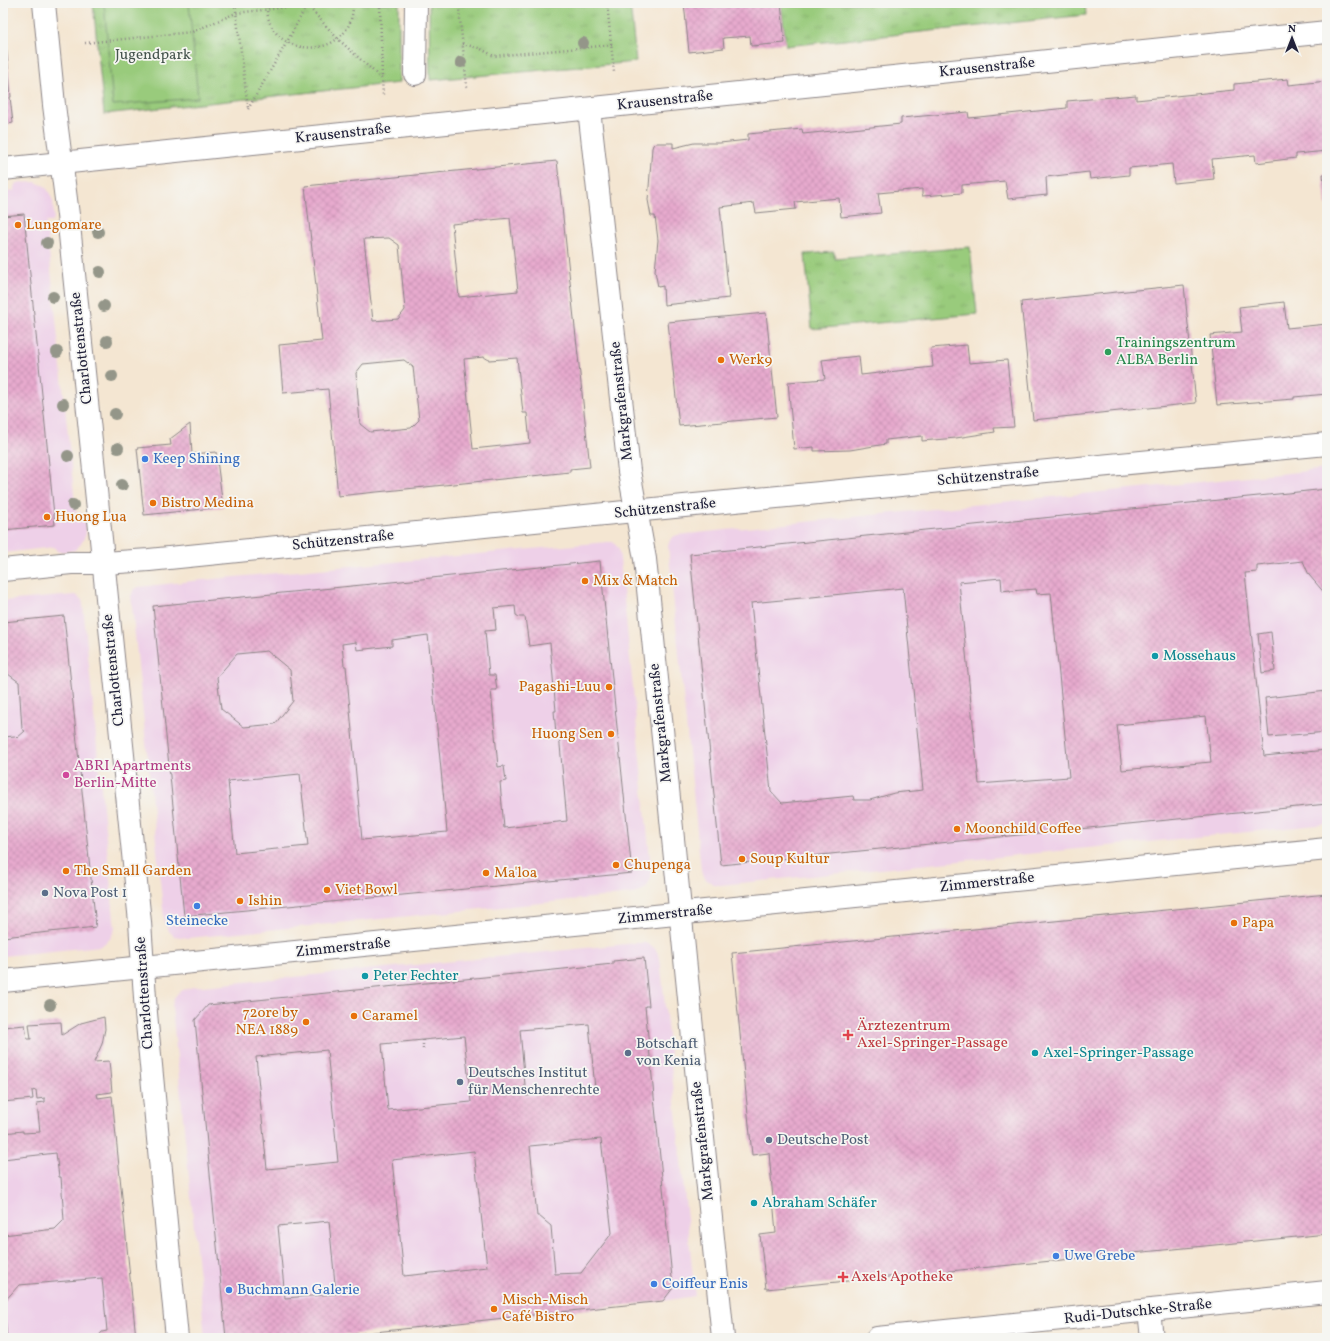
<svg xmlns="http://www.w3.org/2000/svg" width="1330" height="1341" viewBox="0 0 1330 1341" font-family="Vollkorn,serif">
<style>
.built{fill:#eed0e8}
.park{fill:url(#park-tufts);stroke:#5e765c}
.garden{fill:#99cb7c;stroke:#5e765c}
.building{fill:url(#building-cross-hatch);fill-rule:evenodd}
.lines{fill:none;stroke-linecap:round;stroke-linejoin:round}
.minor-casing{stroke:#8b8486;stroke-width:24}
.major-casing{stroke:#8b8486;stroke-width:24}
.path{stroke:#8b8486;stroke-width:2.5;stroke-dasharray:1 3;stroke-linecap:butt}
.minor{stroke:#fff;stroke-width:22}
.major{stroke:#fff;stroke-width:22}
.tree{fill:#949689}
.food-dot{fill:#e8710a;stroke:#f6f6f2;stroke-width:1.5}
.leisure-dot{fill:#2e9e5b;stroke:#f6f6f2;stroke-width:1.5}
.shop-dot{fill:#3f7fe0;stroke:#f6f6f2;stroke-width:1.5}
.culture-dot{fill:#0f9aa8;stroke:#f6f6f2;stroke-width:1.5}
.hotel-dot{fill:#d1479c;stroke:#f6f6f2;stroke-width:1.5}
.service-dot{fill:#5c6f8a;stroke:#f6f6f2;stroke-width:1.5}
.health-dot{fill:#e0444e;stroke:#f6f6f2;stroke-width:1.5}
.labels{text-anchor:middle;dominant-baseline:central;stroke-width:3.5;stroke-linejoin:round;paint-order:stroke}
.park-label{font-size:15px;fill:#46554e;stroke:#f6f6f2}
.street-label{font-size:15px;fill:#22223b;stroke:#f6f6f2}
.food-label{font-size:15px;fill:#c56008;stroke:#f6f6f2;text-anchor:start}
.leisure-label{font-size:15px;fill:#27864d;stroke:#f6f6f2;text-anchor:start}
.shop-label{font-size:15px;fill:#366cbe;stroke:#f6f6f2;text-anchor:start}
.culture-label{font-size:15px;fill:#0d838f;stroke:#f6f6f2;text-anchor:start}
.hotel-label{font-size:15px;fill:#b23c85;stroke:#f6f6f2;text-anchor:start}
.service-label{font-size:15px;fill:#4e5e75;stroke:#f6f6f2;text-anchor:start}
.health-label{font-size:15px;fill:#be3a42;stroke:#f6f6f2;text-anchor:start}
</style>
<defs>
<pattern id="park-tufts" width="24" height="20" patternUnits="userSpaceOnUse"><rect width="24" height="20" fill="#99cb7c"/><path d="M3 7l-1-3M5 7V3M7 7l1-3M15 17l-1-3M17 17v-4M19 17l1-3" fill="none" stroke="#84ae6c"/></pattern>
<pattern id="building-cross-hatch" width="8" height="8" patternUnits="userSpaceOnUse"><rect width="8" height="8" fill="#e7aace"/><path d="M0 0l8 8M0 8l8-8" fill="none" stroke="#c692b2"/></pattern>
</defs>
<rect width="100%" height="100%" fill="#f6f6f2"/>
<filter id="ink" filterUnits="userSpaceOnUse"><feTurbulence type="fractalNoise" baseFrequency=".025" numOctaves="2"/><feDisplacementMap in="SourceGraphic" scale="8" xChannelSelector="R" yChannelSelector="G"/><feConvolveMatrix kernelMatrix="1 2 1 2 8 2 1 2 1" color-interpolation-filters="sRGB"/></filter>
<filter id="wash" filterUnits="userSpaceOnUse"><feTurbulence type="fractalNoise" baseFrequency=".012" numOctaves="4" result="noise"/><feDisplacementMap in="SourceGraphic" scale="16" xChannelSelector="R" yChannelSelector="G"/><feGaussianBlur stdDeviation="0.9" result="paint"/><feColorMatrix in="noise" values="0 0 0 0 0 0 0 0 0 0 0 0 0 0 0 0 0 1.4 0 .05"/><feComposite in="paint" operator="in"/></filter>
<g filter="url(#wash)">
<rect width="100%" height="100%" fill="#f4e6d2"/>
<g class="built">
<polygon points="35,182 45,186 49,192 53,201 54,218 52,222 46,222 76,513 80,512 84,516 86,534 81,544 75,550 70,551 59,552 57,551 54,547 3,553 3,192 14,191 14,187 16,183"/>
<polygon points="1327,469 1327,824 720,885 713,884 707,880 702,875 701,870 668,546 670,540 673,537 677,535"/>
<polygon points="607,542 613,542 619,549 651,869 651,878 646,888 637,893 632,894 188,938 174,936 169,931 165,924 164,919 131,596 134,589 139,587 193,581"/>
<polygon points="76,595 82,600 83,605 115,929 110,939 101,946 3,956 3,601"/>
<polygon points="637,943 645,943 652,946 656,950 660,958 695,1296 663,1301 319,1338 205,1338 172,1007 173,1001 177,994 183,990 193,987"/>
<polygon points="104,1017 105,1029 102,1044 94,1061 109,1061 112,1092 97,1094 98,1097 112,1096 136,1338 3,1338 3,1027 25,1025 27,1038 31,1039 29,1024 61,1022 62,1035 81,1023"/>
</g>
<g class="park">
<polygon points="93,3 399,3 399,83 104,114"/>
<polygon points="429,3 630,3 636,62 430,80"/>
<polygon points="781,3 1085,3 1086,15 786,46"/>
<polygon points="970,247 977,314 812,329 805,254 834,252 835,259"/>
</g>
<polygon class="garden" points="104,3 189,3 198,98 113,105"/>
<g id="blocks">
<g class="building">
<polygon points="684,3 781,3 785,43 751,46 750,36 723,38 724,48 689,52"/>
<polygon points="3,22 4,22 11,97 10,97 13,123 3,125"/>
<polygon points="1288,79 1289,85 1327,81 1327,151 1296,154 1296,158 1256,163 1255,155 1212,159 1214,179 1174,183 1172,164 1129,168 1129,175 1090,179 1089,172 1046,177 1047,195 1008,199 1005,181 962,185 962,193 922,196 922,189 878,193 881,213 841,217 839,198 795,202 796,209 756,213 754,203 720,207 729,298 664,305 663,286 658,287 655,271 658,240 655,216 651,216 648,200 652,148 653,145 655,143 673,143 673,148 694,143 720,143 748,140 748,134 802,129 803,134 901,124 901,118 968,112 969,118 1067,108 1067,101 1136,95 1136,100 1234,90 1234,84"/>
<path d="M 557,161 L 590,467 L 570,469 L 570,472 L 338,496 L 328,389 L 283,393 L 279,345 L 322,341 L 305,186 ZM 510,218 L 518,291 L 459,297 L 452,224 ZM 389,238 L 399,245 L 405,310 L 398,319 L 373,321 L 364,239 ZM 484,357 L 489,360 L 517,358 L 523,413 L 527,413 L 530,443 L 473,449 L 464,359 ZM 404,360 L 413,367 L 419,420 L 411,428 L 370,432 L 360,424 L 356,373 L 363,364 Z"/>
<polygon points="1323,174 1327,174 1327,205 1326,205"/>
<polygon points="24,214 55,525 3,530 3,216"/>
<polygon points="1184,285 1196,403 1033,420 1021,302"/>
<polygon points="1284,302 1287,328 1327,324 1327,394 1294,397 1294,399 1217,405 1210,335 1242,332 1239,307"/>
<polygon points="766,313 777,417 679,426 668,322"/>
<polygon points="967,345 969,363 1007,360 1014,427 994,428 995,432 956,438 922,441 922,436 886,440 886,444 850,450 814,451 814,447 794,449 788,382 825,379 822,360 859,356 861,375 933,367 931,348"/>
<polygon points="190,424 192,454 216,452 223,507 144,515 137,448 171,445 170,439"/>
<path d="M 1327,489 L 1327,596 L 1309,575 L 1303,561 L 1257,566 L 1257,572 L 1245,573 L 1264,756 L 1327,750 L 1327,804 L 721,865 L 690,554 ZM 1001,578 L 1002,591 L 1010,590 L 1010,591 L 1036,589 L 1037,594 L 1051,593 L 1069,777 L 979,784 L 959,582 ZM 903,588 L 923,790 L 894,793 L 870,800 L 854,800 L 853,796 L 782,803 L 771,791 L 751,603 ZM 1206,716 L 1211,762 L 1122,770 L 1117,725 Z"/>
<path d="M 600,561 L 632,873 L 184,916 L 153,606 ZM 515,606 L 516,615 L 519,617 L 525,617 L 529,646 L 550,643 L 556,711 L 554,711 L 556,734 L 559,734 L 567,821 L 504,828 L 500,782 L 506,781 L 504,766 L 498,767 L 491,690 L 497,690 L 495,675 L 489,675 L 485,631 L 496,630 L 494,608 ZM 428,635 L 447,832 L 362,840 L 346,666 L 344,666 L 342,644 L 356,642 L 357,650 L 392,646 L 392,640 ZM 267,651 L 290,670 L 293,701 L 275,724 L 244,727 L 221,709 L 217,677 L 237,654 ZM 300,774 L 308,846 L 235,853 L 228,781 Z"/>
<polygon points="64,616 96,927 3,937 3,737 15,736 17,738 25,731 22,729 19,682 8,674 3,675 3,622"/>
<polygon points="1271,632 1275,671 1262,673 1258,634"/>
<polygon points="1327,691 1327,732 1269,737 1265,698"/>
<polygon points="1327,894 1327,1234 766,1289 760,1235 776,1233 769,1153 752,1155 732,953"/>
<path d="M 644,958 L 649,1006 L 645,1006 L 673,1288 L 663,1301 L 319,1338 L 226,1338 L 195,1020 L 208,1005 L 613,964 L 613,961 ZM 589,1024 L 595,1089 L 526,1096 L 520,1030 ZM 464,1036 L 471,1102 L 388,1110 L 382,1044 ZM 327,1050 L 338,1162 L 267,1169 L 256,1057 ZM 601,1139 L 612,1233 L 581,1273 L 555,1274 L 551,1226 L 539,1216 L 537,1216 L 530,1146 ZM 474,1151 L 487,1267 L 404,1276 L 392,1160 ZM 329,1221 L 336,1294 L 285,1298 L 278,1226 Z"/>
<polygon points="104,1017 105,1029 102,1044 94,1062 109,1061 112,1092 97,1094 98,1098 112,1096 136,1338 97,1338 102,1332 107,1331 102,1278 19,1285 3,1303 3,1235 55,1229 64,1220 61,1177 59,1177 56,1153 3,1159 3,1133 23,1131 23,1133 40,1132 37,1103 45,1102 45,1098 37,1099 36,1090 32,1091 33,1099 3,1102 3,1027 25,1025 27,1039 31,1039 29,1024 61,1022 62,1035 81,1023"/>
<polygon points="4,1305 7,1338 3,1338 3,1306"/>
</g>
</g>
</g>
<g filter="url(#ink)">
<use href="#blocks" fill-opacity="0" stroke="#8b8486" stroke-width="1"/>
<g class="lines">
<defs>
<g id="minor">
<polyline points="44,3 54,105 68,215 140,922 146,1013 177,1338"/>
<polyline points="415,74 416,3"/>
<polyline points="589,109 629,471 645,559 723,1338"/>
<polyline points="3,169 1327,32"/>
<polyline points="3,570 71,563 104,563 149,560 684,506 1327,444"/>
<polyline points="3,981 1327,849"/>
<polyline points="1149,1311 1152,1338"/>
</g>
<polyline id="major" points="877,1338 1327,1292"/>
</defs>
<use href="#minor" class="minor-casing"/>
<use href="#major" class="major-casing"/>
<g class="path">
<polyline points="235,3 248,108"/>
<path d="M 267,3 C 263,61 355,64 353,3"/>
<polyline points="380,3 382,78"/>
<polyline points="461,3 459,9 467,87"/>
<polyline points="607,3 614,72"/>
<polyline points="1266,3 1266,4"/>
<polyline points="307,5 338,39 382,79 383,95"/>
<polyline points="85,43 192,32 236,13 307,5 309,3"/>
<polyline points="462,44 479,48 494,56 612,45"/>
<polyline points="248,109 287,42 307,5"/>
<polyline points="415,976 416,984"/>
<polyline points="423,1040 423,1049"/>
</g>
<use href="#minor" class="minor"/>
<use href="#major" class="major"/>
</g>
<g class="tree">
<circle cx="583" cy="43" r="6"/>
<circle cx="461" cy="62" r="6"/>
<circle cx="98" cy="232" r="6"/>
<circle cx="47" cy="243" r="6"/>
<circle cx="100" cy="272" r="6"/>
<circle cx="53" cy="297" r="6"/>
<circle cx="104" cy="306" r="6"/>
<circle cx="107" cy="341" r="6"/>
<circle cx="57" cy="352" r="6"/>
<circle cx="112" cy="376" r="6"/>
<circle cx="63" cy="404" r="6"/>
<circle cx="115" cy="414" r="6"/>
<circle cx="118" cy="448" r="6"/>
<circle cx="68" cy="456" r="6"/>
<circle cx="122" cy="485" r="6"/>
<circle cx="73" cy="505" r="6"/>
<circle cx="50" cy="1005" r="6"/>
</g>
</g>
<g class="food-dot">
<circle cx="18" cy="225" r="4"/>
<circle cx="721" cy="360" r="4"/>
<circle cx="153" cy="503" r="4"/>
<circle cx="47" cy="517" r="4"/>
<circle cx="585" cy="581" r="4"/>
<circle cx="609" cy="687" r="4"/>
<circle cx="611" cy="734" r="4"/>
<circle cx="957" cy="829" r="4"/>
<circle cx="742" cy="859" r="4"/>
<circle cx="616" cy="865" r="4"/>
<circle cx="66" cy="871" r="4"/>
<circle cx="486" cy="873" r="4"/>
<circle cx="327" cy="890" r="4"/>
<circle cx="240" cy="901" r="4"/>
<circle cx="1234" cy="923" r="4"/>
<circle cx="354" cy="1016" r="4"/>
<circle cx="306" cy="1022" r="4"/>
<circle cx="494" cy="1309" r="4"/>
</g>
<circle class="leisure-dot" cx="1108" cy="352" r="4"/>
<g class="shop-dot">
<circle cx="145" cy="459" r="4"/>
<circle cx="197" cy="906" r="4"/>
<circle cx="1056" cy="1256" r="4"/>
<circle cx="654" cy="1284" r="4"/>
<circle cx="229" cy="1290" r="4"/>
</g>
<g class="culture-dot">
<circle cx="1155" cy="656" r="4"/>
<circle cx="365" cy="976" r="4"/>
<circle cx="1035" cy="1053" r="4"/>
<circle cx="754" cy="1203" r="4"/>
</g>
<circle class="hotel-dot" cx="66" cy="775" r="4"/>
<g class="service-dot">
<circle cx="45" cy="893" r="4"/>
<circle cx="628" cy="1053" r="4"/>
<circle cx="460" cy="1082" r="4"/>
<circle cx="769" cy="1140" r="4"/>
</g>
<g class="health-dot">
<path d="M846 1029h4v4h4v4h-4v4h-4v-4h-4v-4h4z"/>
<path d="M841 1271h4v4h4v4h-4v4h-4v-4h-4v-4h4z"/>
</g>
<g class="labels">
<g class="park-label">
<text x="153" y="55">Jugendpark</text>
</g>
<g class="street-label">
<text transform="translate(987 68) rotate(-6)">Krausenstraße</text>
<text transform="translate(665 101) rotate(-6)">Krausenstraße</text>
<text transform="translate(343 134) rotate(-6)">Krausenstraße</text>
<text transform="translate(82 348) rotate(-96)">Charlottenstraße</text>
<text transform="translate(622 401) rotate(-96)">Markgrafenstraße</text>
<text transform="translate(988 477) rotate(-5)">Schützenstraße</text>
<text transform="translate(665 509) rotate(-6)">Schützenstraße</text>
<text transform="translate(343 541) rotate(-6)">Schützenstraße</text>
<text transform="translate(114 670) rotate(-96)">Charlottenstraße</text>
<text transform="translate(661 723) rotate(-96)">Markgrafenstraße</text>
<text transform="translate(987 883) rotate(-6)">Zimmerstraße</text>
<text transform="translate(665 915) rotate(-6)">Zimmerstraße</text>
<text transform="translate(343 948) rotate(-6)">Zimmerstraße</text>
<text transform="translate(145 993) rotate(-94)">Charlottenstraße</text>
<text transform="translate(703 1141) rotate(-96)">Markgrafenstraße</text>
<text transform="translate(1138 1312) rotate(-6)">Rudi-Dutschke-Straße</text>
</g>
<g class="food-label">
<text x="26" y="225">Lungomare</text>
<text x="729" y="360">Werk9</text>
<text x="161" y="503">Bistro Medina</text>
<text x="55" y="517">Huong Lua</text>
<text x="593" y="581">Mix &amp; Match</text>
<text x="601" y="687" text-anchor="end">Pagashi-Luu</text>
<text x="603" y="734" text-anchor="end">Huong Sen</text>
<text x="965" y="829">Moonchild Coffee</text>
<text x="750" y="859">Soup Kultur</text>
<text x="624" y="865">Chupenga</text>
<text x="74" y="871">The Small Garden</text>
<text x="494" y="873">Ma'loa</text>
<text x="335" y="890">Viet Bowl</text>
<text x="248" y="901">Ishin</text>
<text x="1242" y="923">Papa</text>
<text x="298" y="1013" text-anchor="end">72ore by<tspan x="298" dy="17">NEA 1889</tspan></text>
<text x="362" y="1016">Caramel</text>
<text x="502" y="1300">Misch-Misch<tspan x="502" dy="17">Café Bistro</tspan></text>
</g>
<g class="leisure-label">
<text x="1116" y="343">Trainingszentrum<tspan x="1116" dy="17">ALBA Berlin</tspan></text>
</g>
<g class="shop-label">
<text x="153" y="459">Keep Shining</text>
<text x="197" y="921" text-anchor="middle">Steinecke</text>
<text x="1064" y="1256">Uwe Grebe</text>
<text x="662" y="1284">Coiffeur Enis</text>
<text x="237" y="1290">Buchmann Galerie</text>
</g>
<g class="culture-label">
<text x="1163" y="656">Mossehaus</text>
<text x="373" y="976">Peter Fechter</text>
<text x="1043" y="1053">Axel-Springer-Passage</text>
<text x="762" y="1203">Abraham Schäfer</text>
</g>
<g class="hotel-label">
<text x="74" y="766">ABRI Apartments<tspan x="74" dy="17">Berlin-Mitte</tspan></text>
</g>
<g class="service-label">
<text x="53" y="893">Nova Post 1</text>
<text x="636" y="1044">Botschaft<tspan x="636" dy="17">von Kenia</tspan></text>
<text x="468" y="1073">Deutsches Institut<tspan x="468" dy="17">für Menschenrechte</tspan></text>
<text x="777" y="1140">Deutsche Post</text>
</g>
<g class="health-label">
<text x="857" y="1026">Ärztezentrum<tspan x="857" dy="17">Axel-Springer-Passage</tspan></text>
<text x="851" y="1277">Axels Apotheke</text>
</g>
</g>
<rect width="1330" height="1341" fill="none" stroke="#f6f6f2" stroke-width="16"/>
<g transform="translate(1292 38)" stroke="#f6f6f2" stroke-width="3" paint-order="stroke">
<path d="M0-3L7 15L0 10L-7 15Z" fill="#22223b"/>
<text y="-6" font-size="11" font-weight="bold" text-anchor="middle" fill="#22223b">N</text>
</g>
</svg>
